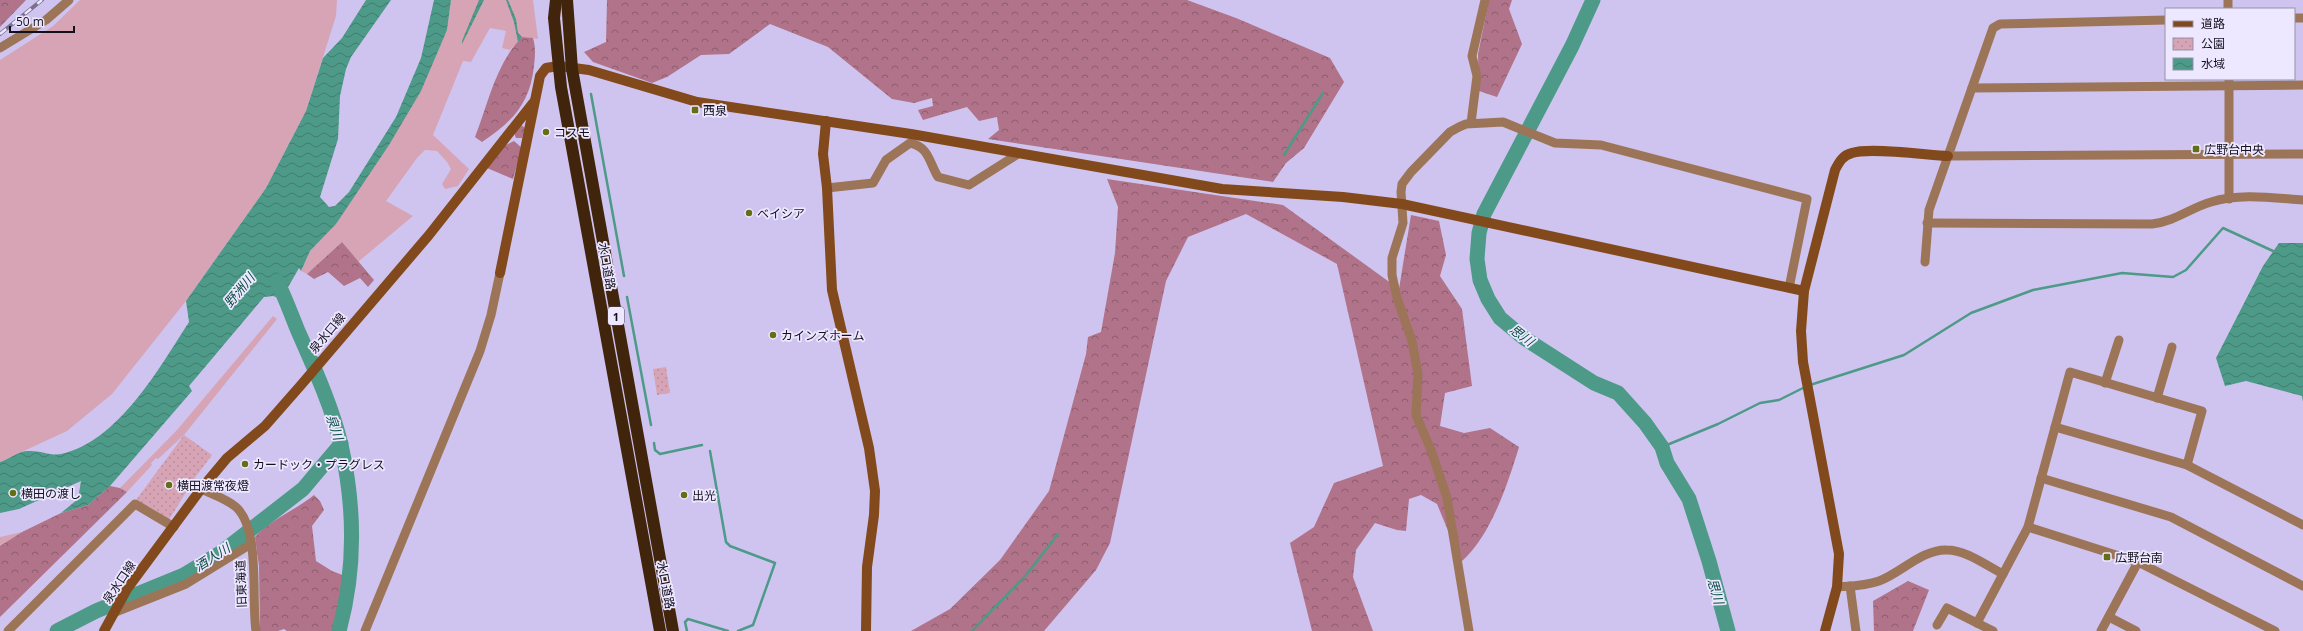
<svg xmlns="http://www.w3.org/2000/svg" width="2303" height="631" viewBox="0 0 2303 631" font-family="'Open Sans','Noto Sans JP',sans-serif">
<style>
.green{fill:#d7a4b6}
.forest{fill:url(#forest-crowns)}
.park{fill:url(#park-dots)}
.water{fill:url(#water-waves)}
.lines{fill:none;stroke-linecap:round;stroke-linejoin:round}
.stream{stroke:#4d9a88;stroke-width:2.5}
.river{stroke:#4d9a88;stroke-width:15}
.street{stroke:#9c7559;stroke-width:9}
.secondary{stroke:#824a1c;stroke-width:10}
.highway{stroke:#41240c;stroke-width:12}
.rail-casing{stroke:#79718e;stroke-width:4}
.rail{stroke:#ede8ff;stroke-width:2.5;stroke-dasharray:8;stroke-linecap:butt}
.poi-dot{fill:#646e17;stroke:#ede8ff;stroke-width:1.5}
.labels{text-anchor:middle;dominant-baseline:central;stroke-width:3.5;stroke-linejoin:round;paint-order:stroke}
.shield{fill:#ede8ff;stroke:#545061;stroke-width:1}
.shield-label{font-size:11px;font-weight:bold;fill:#130f1d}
.poi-label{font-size:12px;fill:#130f1d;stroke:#ede8ff;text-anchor:start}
.street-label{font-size:12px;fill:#130f1d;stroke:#ede8ff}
.water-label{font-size:13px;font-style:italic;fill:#074d40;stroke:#ede8ff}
</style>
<defs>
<pattern id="forest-crowns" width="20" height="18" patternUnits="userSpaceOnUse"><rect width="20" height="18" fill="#b07389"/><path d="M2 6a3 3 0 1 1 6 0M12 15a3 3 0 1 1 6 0" fill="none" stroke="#8e5d6f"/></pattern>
<pattern id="park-dots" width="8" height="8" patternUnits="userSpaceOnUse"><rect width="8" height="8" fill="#d7a4b6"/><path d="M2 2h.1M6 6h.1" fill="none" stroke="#b88c9c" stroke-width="1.8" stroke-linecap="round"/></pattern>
<pattern id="water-waves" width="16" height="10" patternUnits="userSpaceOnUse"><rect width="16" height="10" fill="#4d9a88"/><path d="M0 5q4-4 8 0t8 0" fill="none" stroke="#3f7c6f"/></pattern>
</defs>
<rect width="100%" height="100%" fill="#cfc4ef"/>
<g class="green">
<polygon points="80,0 337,0 336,16 306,111 266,188 186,301 112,394 67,431 0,462 0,60 53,26"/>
<polygon points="451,0 533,0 538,39 522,37 510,50 502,48 506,31 490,28 471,62 463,61 433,135 469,169 458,186 445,189 442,184 451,169 447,162 437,151 425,150 417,158 386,201 413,216 358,262 342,242 307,274 301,271 310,251 336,224 447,30"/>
<polygon points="273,316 277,319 184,435 158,459 156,458 151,463 152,465 127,492 120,488 177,430"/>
<polygon points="22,532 0,546 0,537"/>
</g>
<g class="forest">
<polygon points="0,0 26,0 0,27"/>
<polygon points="607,0 1187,0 1236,18 1330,58 1344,82 1304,148 1286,163 1273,182 988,139 999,130 997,117 979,121 967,107 923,120 918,110 933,106 932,98 914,103 892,99 828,47 770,24 729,54 701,55 667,77 652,83 593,62 584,52 606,42"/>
<polygon points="1489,0 1512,0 1509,9 1522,44 1497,97 1479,91 1478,54"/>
<path d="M 522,37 L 533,38 C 536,48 535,56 534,66 C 530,104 512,122 482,142 L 475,137 C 488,104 496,63 522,37 Z"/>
<polygon points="520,124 525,128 522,138 516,138 514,133"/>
<polygon points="514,141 522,148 513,179 487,168 502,147"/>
<path d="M 1107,179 L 1283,205 L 1399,289 L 1411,215 L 1439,221 L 1446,255 L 1440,276 L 1462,309 L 1472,386 L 1445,393 L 1440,426 L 1464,433 L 1490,428 L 1519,447 C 1508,483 1491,536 1461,562 L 1437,504 L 1421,495 L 1409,499 L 1406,531 L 1397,530 L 1375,523 L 1356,550 L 1353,577 L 1373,631 L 1312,631 L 1290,543 L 1314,527 L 1334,483 L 1383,466 L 1337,264 L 1246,214 L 1188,237 L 1166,281 L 1110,543 L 1096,570 L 1044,631 L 911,631 L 950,609 L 1000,560 L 1049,491 L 1086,354 L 1088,337 L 1101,332 L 1115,253 L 1118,207 Z"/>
<polygon points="342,242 374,280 368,287 360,278 344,286 328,272 314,279 307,274"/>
<polygon points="110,486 120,488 127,492 0,617 0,546 22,532 61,513 88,505"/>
<path d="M 314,495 L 320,501 L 324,510 L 312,526 L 316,561 L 332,571 L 345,576 L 334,631 L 287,631 L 284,629 L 278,631 L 260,631 L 259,566 L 255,537 C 271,519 296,510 314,495 Z"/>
<polygon points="1908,581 1929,590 1913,631 1874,631 1873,601"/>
</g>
<g class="park">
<polygon points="666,367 670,393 657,395 653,369"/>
<polygon points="184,435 212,455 194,479 169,520 136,500"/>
</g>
<g class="water">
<path d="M 366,0 L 391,0 L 351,57 L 346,69 L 340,96 L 338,139 L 320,197 L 329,207 L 335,206 L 349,192 L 396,117 L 421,58 L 434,0 L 451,0 L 447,30 L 421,91 L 389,145 L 336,224 L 310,251 L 301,271 L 299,268 L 287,289 L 290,295 L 284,300 L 273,296 L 264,297 L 189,386 L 192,391 L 110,486 L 88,505 L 61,513 L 78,499 L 81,481 L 19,509 L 0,513 L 0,462 C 9,459 19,451 28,451 C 39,450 51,456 61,454 C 118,442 160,367 189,322 L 186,301 L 266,188 L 306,111 L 323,58 L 342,38 Z"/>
<polygon points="479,0 484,0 462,44 462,41"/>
<polygon points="506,0 508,0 516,19 518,33 522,37 518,42 514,22"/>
<polygon points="2279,243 2303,243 2303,402 2302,396 2246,381 2225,386 2216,358 2263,266"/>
</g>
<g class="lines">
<g class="stream">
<polyline points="591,94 624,276"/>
<polyline points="1284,155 1323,93"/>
<polyline points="627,297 651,425"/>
<polyline points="1810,385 1904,355 1971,313 2033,290 2122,273 2173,277 2186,270 2223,228 2273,251"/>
<polyline points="654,443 655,450 660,454 702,445"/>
<polyline points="1662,447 1718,424 1760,403 1779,400 1805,387"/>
<polyline points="710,451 726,542 730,546 775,563 753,625 738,631"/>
<polyline points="687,631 685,622 688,619 728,631"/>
<polyline points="972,631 1027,574 1058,534"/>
</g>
<g class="river">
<polyline points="1593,0 1572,46 1484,214 1479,233 1477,259 1480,280 1488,299 1500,318 1524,338 1594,383 1618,393 1645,423 1662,447 1667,463 1689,499 1709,561 1728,631"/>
<path d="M 277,281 C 285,297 291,314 298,331 C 313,365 333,409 341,445 C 355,507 356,569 339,631"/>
<polyline points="57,631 96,611 184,575 222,552 303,489 341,444"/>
</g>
<g class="street">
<polyline points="2228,0 2228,9"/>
<polyline points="2294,18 2303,18"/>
<polyline points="0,48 46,20 69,0"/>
<polyline points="2229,79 2229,199"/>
<polyline points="1972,88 2303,85"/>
<polyline points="1471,123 1477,76 1472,56 1485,0"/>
<polyline points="1948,156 2303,154"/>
<path d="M 827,188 L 873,183 L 886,160 L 910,143 C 929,147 929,162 938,177 L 969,185 L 1018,154"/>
<path d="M 1927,223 L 2152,224 C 2176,221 2190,208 2211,202 C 2240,193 2273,198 2303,200"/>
<polyline points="1925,262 1929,210 1993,28 2000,24 2166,20"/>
<polyline points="2105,383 2119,340"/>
<polyline points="2157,398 2172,347"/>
<polyline points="2055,427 2187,465 2303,525"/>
<polyline points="2041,478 2171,517 2303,586"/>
<path d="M 201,489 C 212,494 227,499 236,507 C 261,530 251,598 256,631"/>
<polyline points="2028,527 2138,562 2275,631"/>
<polyline points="1850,586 1856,631"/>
<path d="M 1837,587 C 1851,586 1865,586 1879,581 C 1901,573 1922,549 1947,550 C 1966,550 1987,566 2003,574"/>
<polyline points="113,613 186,584 251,544"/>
<polyline points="2109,617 2136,631"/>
<polyline points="1977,623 2028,527 2070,372 2202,411 2187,465"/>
<polyline points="1937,625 1947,608 1993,631"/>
<polyline points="8,631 135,504 174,527"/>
<polyline points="365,631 480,351 491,315 500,273"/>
<polyline points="1469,631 1447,498 1431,450 1416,415 1418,374 1412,341 1397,298 1392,275 1392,258 1403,223 1401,192 1402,184 1411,172 1450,132 1459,127 1466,124 1503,122 1555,143 1601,145 1807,199 1789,288"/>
<polyline points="2101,631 2138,562"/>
</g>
<g class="secondary">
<polyline points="826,121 823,154 827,188 832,290 869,448 875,491 874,515 867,567 866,631"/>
<polyline points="500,273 540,76 546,68 558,66 589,70 697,102 911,134 1222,189 1343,197 1402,204 1804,291"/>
<polyline points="104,631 127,589 201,489 227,458 265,426 301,385 429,235 533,103"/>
<path d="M 1825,631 L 1837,587 L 1839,554 L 1803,362 L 1801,331 L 1804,291 L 1835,170 C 1839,162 1843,155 1852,153 C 1869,147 1927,155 1948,156"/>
</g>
<g class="highway">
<polyline points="556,0 554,18 561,87 660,631"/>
<polyline points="567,0 572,69 673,631"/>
</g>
<defs>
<polyline id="rail" points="0,34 42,0"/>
</defs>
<use href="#rail" class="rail-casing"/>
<use href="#rail" class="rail"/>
</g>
<g class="poi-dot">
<rect x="691" y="106" width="8" height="8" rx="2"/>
<circle cx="546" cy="132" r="4"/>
<rect x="2192" y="145" width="8" height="8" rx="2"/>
<circle cx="749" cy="213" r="4"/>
<circle cx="773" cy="335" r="4"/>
<circle cx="245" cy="464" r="4"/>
<circle cx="169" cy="485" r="4"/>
<circle cx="13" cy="493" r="4"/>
<circle cx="684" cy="495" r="4"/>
<rect x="2103" y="553" width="8" height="8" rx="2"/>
</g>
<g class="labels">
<rect class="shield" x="608" y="307" width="16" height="18" rx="3"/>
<g class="shield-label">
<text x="616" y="316">1</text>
</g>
<g class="poi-label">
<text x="703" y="110">西泉</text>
<text x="554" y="132">コスモ</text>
<text x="2204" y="149">広野台中央</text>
<text x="757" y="213">ベイシア</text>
<text x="781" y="335">カインズホーム</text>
<text x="253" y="464">カードック・プラグレス</text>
<text x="177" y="485">横田渡常夜燈</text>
<text x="21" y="493">横田の渡し</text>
<text x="692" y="495">出光</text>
<text x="2115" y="557">広野台南</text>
</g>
<g class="street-label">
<text transform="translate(607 266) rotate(80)">水口道路</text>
<text transform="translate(327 333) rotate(-50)">泉水口線</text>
<text transform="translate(119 582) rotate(-56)">泉水口線</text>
<text transform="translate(241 584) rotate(-92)">旧東海道</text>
<text transform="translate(666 585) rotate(79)">水口道路</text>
</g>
<g class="water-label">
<text transform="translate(239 290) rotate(-50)">野洲川</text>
<text transform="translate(1522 335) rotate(37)">思川</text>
<text transform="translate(335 427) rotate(71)">泉川</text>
<text transform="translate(212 557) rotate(-33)">酒人川</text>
<text transform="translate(1716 591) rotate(74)">思川</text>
</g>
</g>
<rect x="2165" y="8" width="130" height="72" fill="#ede8ff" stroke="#9691a5"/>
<rect x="2173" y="21" width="20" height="6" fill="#824a1c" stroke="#9691a5"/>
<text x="2201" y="28" font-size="12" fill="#130f1d">道路</text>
<rect x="2173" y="38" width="20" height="12" fill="url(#park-dots)" stroke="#9691a5"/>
<text x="2201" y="48" font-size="12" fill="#130f1d">公園</text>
<rect x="2173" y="58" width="20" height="12" fill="url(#water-waves)" stroke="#9691a5"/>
<text x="2201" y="68" font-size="12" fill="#130f1d">水域</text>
<path d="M10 26v6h64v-6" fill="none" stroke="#130f1d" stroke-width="2"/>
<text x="16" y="26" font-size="12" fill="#130f1d" stroke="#ede8ff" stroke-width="3" paint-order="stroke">50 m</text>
</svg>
